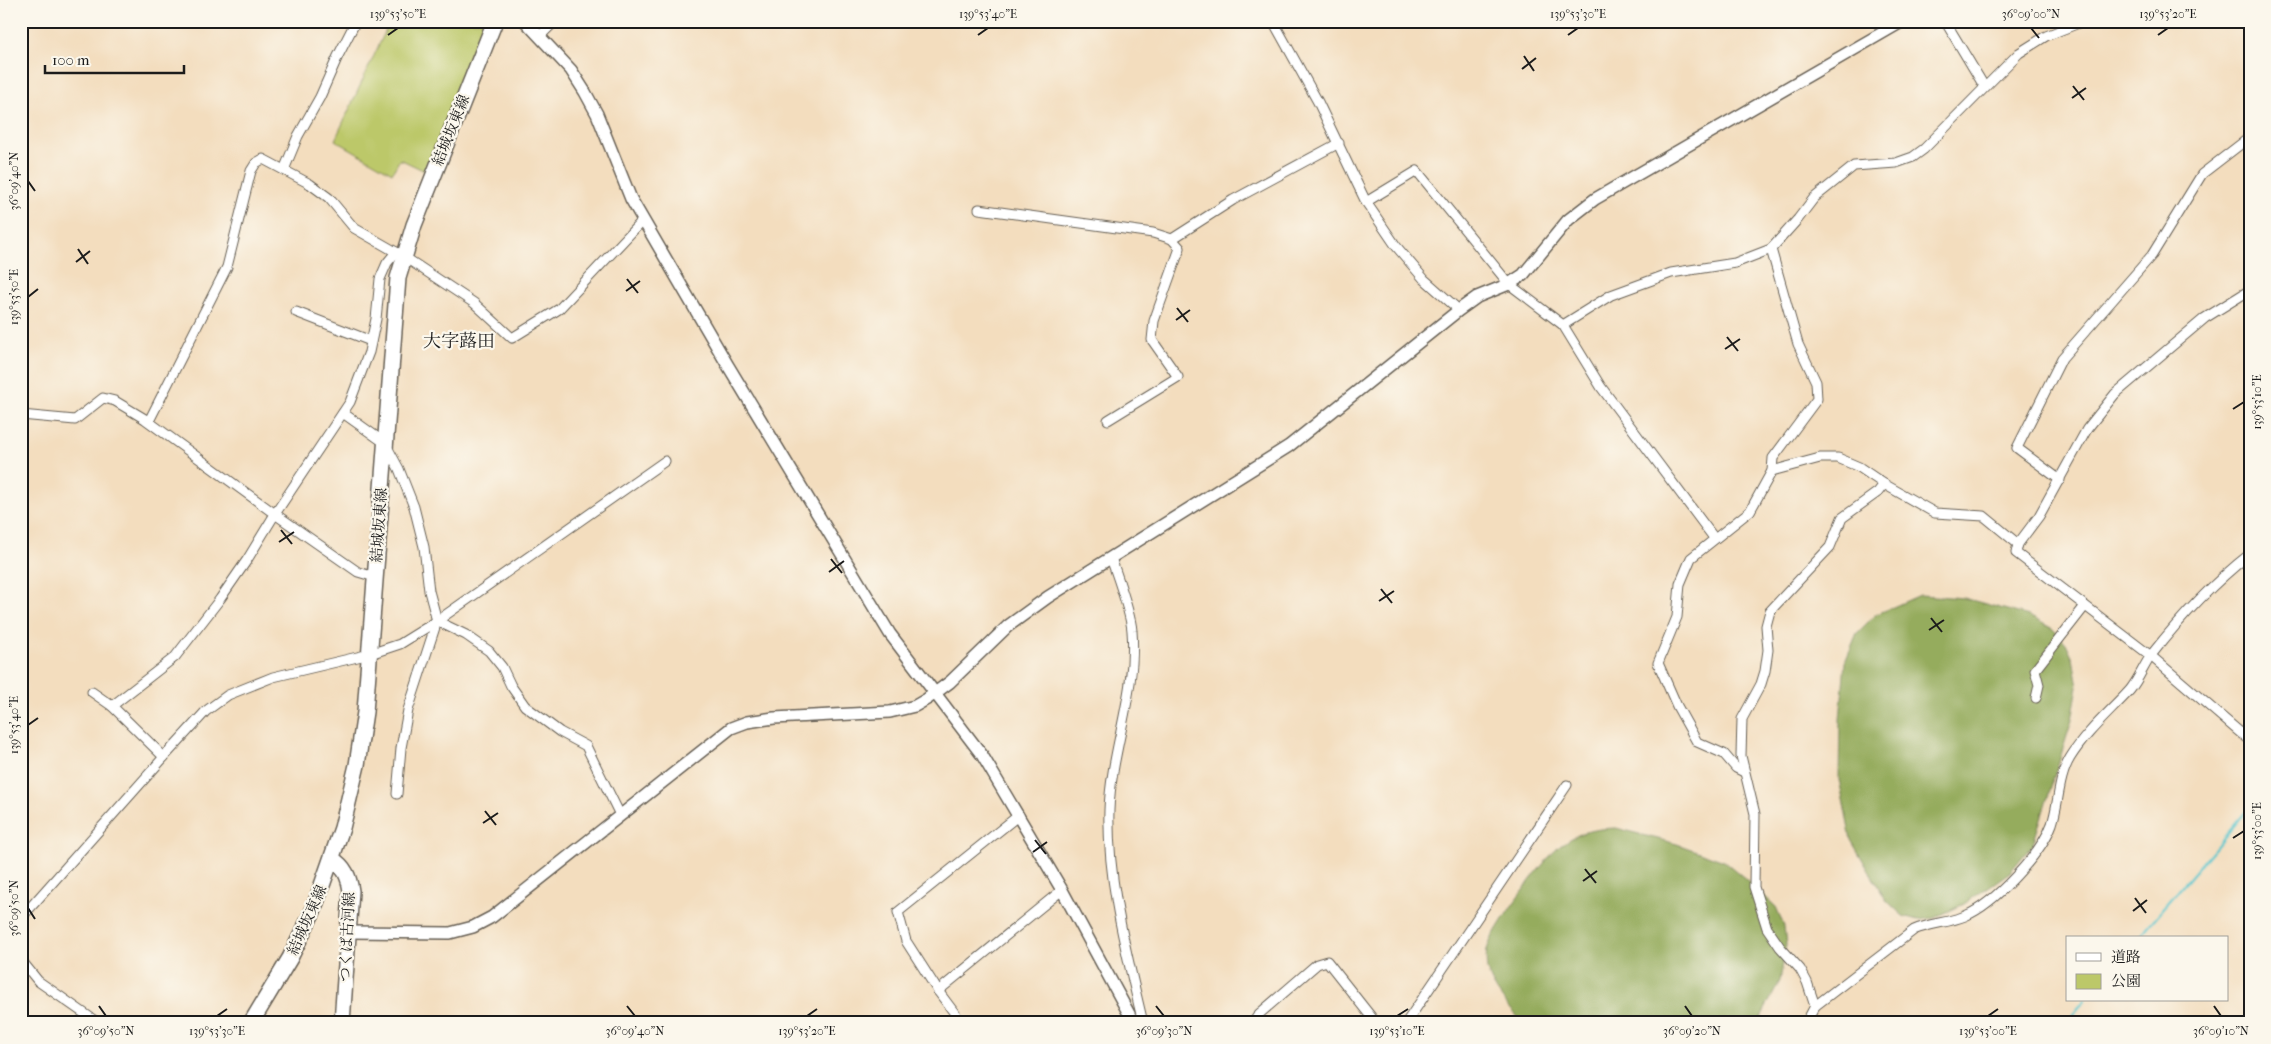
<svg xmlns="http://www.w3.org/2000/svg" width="2271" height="1044" viewBox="0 0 2271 1044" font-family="'IM FELL French Canon','Noto Serif JP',serif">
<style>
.green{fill:#bcc869;stroke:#6c7242}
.forest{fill:#95ac5d;stroke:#58643c}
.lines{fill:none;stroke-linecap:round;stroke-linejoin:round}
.stream{stroke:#57c4cb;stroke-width:2.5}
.minor-casing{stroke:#676055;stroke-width:11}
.tertiary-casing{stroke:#676055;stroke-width:14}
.primary-casing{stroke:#676055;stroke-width:18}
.minor{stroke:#fff;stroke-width:9}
.tertiary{stroke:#fff;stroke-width:11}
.primary{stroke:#fff;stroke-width:15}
.ticks{fill:none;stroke:#1c1c1c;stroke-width:2}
.labels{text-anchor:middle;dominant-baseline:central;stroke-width:4.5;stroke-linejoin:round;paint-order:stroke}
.street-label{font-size:15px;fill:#1c1c1c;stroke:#fbf7ec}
.quarter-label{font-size:18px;fill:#1c1c1c;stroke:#fbf7ec}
.neatline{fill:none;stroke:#1c1c1c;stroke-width:2}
.ticks-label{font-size:12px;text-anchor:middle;fill:#1c1c1c}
</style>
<rect width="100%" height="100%" fill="#fbf7ec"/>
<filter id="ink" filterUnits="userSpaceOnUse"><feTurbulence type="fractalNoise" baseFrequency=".02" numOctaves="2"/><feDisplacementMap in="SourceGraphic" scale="10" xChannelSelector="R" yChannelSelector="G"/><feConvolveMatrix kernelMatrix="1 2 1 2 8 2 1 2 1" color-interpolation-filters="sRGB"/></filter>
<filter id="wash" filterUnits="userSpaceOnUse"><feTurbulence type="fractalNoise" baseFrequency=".0096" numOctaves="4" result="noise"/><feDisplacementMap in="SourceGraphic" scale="20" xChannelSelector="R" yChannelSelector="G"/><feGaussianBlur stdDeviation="1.12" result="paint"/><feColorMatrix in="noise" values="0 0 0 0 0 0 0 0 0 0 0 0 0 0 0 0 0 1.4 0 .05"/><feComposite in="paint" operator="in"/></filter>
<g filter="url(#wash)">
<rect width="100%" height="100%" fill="#f3ddbe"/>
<polygon class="green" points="390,21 485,21 425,171 400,159 392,173 335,140"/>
<g class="forest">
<polygon points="1920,595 1964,598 2029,616 2053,629 2066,643 2073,658 2078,686 2072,720 2033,844 2010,872 1964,904 1934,918 1918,920 1903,916 1886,900 1851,840 1839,779 1840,720 1845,662 1857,633 1875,615"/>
<path d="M 1616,828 L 1677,844 L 1724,861 L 1747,880 L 1776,907 L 1784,926 L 1786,945 L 1780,981 L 1758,1023 L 1523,1023 C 1509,1007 1492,990 1487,969 C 1486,964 1486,955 1487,950 C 1491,931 1544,859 1559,847 C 1579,831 1593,829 1616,828 Z"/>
</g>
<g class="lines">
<g class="stream">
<polyline points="2138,938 2250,807"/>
<polyline points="2066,1023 2085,1000"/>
</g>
</g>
</g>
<g filter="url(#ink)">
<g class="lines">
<defs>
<g id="minor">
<polyline points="1273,21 1318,102 1366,202 1396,246 1424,279 1459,310"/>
<polyline points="1945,21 1984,86"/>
<polyline points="540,36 555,21"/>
<polyline points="284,170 298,136 320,97 338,56 356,21"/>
<polyline points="1366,202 1417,171 1509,284 1563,325 1601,387 1714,538"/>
<polyline points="979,209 1153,233 1172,239 1180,248 1154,321 1152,340 1178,377 1108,420"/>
<polyline points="1172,239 1233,200 1339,143"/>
<polyline points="2250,290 2205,318 2115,394 2087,429 2039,516 2018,544 2016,553 2151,656 2250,741"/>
<polyline points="296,312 371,341"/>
<polyline points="1563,325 1611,295 1671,273 1735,263 1771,249 1798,219 1814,198 1854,166 1896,163 1913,157 1924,149 2019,53 2046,36 2084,21"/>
<polyline points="343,413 385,443 399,469 414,507 424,547 429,591 437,621 408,710 401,748 397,794"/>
<polyline points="21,415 75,420 103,398 115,401 145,419 275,514 358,572 375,577"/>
<polyline points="149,421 227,267 251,171 256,163 263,159 310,184 329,198 354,228 403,256 474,303 512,338 559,309 643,220"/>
<polyline points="1772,471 1820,458 1838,458 1859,467 1884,484 1935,513 1984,516 2018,544"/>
<polyline points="2060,480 2017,448 2062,358 2152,255 2202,174 2250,137"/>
<path d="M 1111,558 C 1117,576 1131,613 1132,631 C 1137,692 1111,750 1109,810 C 1107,882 1127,954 1143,1023"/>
<polyline points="437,621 466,635 489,651 502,667 511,686 525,706 560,732 586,746 620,815"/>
<polyline points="92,692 112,706 164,757"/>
<polyline points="2036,698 2039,685 2035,670 2085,606"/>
<polyline points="112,706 175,657 220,599 247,560 275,514 350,402 369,352 376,319 380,279 387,263 396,252"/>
<polyline points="1744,772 1736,768 1724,754 1697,742 1677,706 1658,663 1677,617 1680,584 1691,558 1750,511 1772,471 1773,458 1817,399 1816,382 1798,344 1771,249"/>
<polyline points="21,918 164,757 206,711 228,695 273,677 370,654 400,644 437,621 665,461"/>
<polyline points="21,960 38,981 98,1023"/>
<polyline points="938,991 906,941 898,912 1019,815"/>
<polyline points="1815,1006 1807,982 1800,969 1780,947 1767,928 1754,887 1755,814 1741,756 1742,719 1761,684 1765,671 1768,650 1766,626 1770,611 1830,547 1842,518 1878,492 1884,484"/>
<polyline points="962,1023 938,991 1062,890"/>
<polyline points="1253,1023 1259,1014 1317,964 1327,961 1376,1023"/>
<polyline points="1406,1023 1567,785"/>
<path d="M 1806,1023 L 1815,1006 L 1914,930 C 1930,923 1948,923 1965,916 C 1994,904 2041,854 2052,824 C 2059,803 2058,778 2070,758 C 2086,732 2110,712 2130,690 C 2139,679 2144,665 2152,654 C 2181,617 2213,583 2250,554"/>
</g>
<g id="tertiary">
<polyline points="525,21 571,70 585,92 597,114 631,199 727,364 890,634 982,755 1062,890 1134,1023"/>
<polyline points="349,932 450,933 473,927 492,917 731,728 747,722 774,718 890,712 915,706 927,699 950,682 1008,626 1048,597 1289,446 1459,310 1477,297 1509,284 1523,275 1568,220 1595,199 1903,21"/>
</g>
<g id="primary">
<path d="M 332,859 C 345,867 349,877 351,891 L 342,1023"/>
<polyline points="251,1023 290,958 313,911 342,828 357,765 365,712 398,278 414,225 495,21"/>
</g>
</defs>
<use href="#minor" class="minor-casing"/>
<use href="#tertiary" class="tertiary-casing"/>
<use href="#primary" class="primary-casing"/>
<use href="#minor" class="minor"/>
<use href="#tertiary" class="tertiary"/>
<use href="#primary" class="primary"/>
</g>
</g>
<path class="ticks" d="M 2031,28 L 2039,38M 388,35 L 398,28M 978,35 L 988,28M 1568,35 L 1578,28M 2158,35 L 2168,28M 1524,56 L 1534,71M 1522,69 L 1536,58M 2073,86 L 2084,100M 2072,98 L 2086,88M 28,181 L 35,191M 78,249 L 88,264M 76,262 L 90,251M 627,279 L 638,293M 626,291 L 640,281M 28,297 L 38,289M 1177,308 L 1188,322M 1176,320 L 1190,310M 1727,337 L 1738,351M 1725,349 L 1740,339M 2233,409 L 2244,402M 281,530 L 292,544M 279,542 L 294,532M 831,559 L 842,573M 829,572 L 844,561M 1381,589 L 1392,603M 1379,601 L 1394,591M 1931,618 L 1942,632M 1929,630 L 1944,620M 28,725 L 38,718M 485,811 L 496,825M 483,823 L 498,813M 2233,838 L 2244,831M 1035,840 L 1046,854M 1033,852 L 1047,842M 1585,869 L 1596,883M 1583,881 L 1597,871M 2135,898 L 2146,913M 28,908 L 35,919M 2133,911 L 2147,900M 99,1006 L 106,1016M 627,1006 L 635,1016M 1156,1006 L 1164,1016M 1685,1006 L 1692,1016M 2214,1006 L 2221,1016M 217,1016 L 227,1009M 807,1016 L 817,1009M 1397,1016 L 1408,1009M 1988,1016 L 1998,1009"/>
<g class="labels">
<g class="street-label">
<text transform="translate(451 130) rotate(-68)">結城坂東線</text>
<text transform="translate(379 525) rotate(-86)">結城坂東線</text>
<text transform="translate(307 920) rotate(-66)">結城坂東線</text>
<text transform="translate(347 937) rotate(-87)">つくば古河線</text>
</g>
<g class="quarter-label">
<text x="459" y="341">大字蕗田</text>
</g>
</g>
<rect width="2271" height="1044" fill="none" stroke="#fbf7ec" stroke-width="55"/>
<rect x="2066" y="936" width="162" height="65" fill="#fbf7ec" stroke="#a29f99"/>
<rect x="2076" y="953" width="25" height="8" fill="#ffffff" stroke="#a29f99"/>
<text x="2111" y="962" font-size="15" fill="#1c1c1c">道路</text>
<rect x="2076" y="974" width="25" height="15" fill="#bcc869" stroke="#a29f99"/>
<text x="2111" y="986" font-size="15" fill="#1c1c1c">公園</text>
<path d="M45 65v8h139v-8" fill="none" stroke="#1c1c1c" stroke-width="2.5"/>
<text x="52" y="65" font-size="15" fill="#1c1c1c" stroke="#fbf7ec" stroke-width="4" paint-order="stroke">100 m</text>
<rect x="28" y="28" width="2216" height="988" class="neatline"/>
<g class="ticks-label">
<text x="398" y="18">139°53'50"E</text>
<text x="988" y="18">139°53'40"E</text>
<text x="1578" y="18">139°53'30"E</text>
<text x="2031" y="18">36°09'00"N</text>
<text x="2168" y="18">139°53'20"E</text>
<text transform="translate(14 181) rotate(-90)" y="4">36°09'40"N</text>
<text transform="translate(14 297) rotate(-90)" y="4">139°53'50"E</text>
<text transform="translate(2257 402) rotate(-90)" y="4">139°53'10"E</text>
<text transform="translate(14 725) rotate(-90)" y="4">139°53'40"E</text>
<text transform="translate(2257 831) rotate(-90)" y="4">139°53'00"E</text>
<text transform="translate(14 908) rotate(-90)" y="4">36°09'50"N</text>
<text x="106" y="1035">36°09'50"N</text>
<text x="217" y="1035">139°53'30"E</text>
<text x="635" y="1035">36°09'40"N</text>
<text x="807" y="1035">139°53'20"E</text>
<text x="1164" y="1035">36°09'30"N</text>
<text x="1397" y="1035">139°53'10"E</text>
<text x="1692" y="1035">36°09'20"N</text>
<text x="1988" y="1035">139°53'00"E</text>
<text x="2221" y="1035">36°09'10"N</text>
</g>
</svg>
